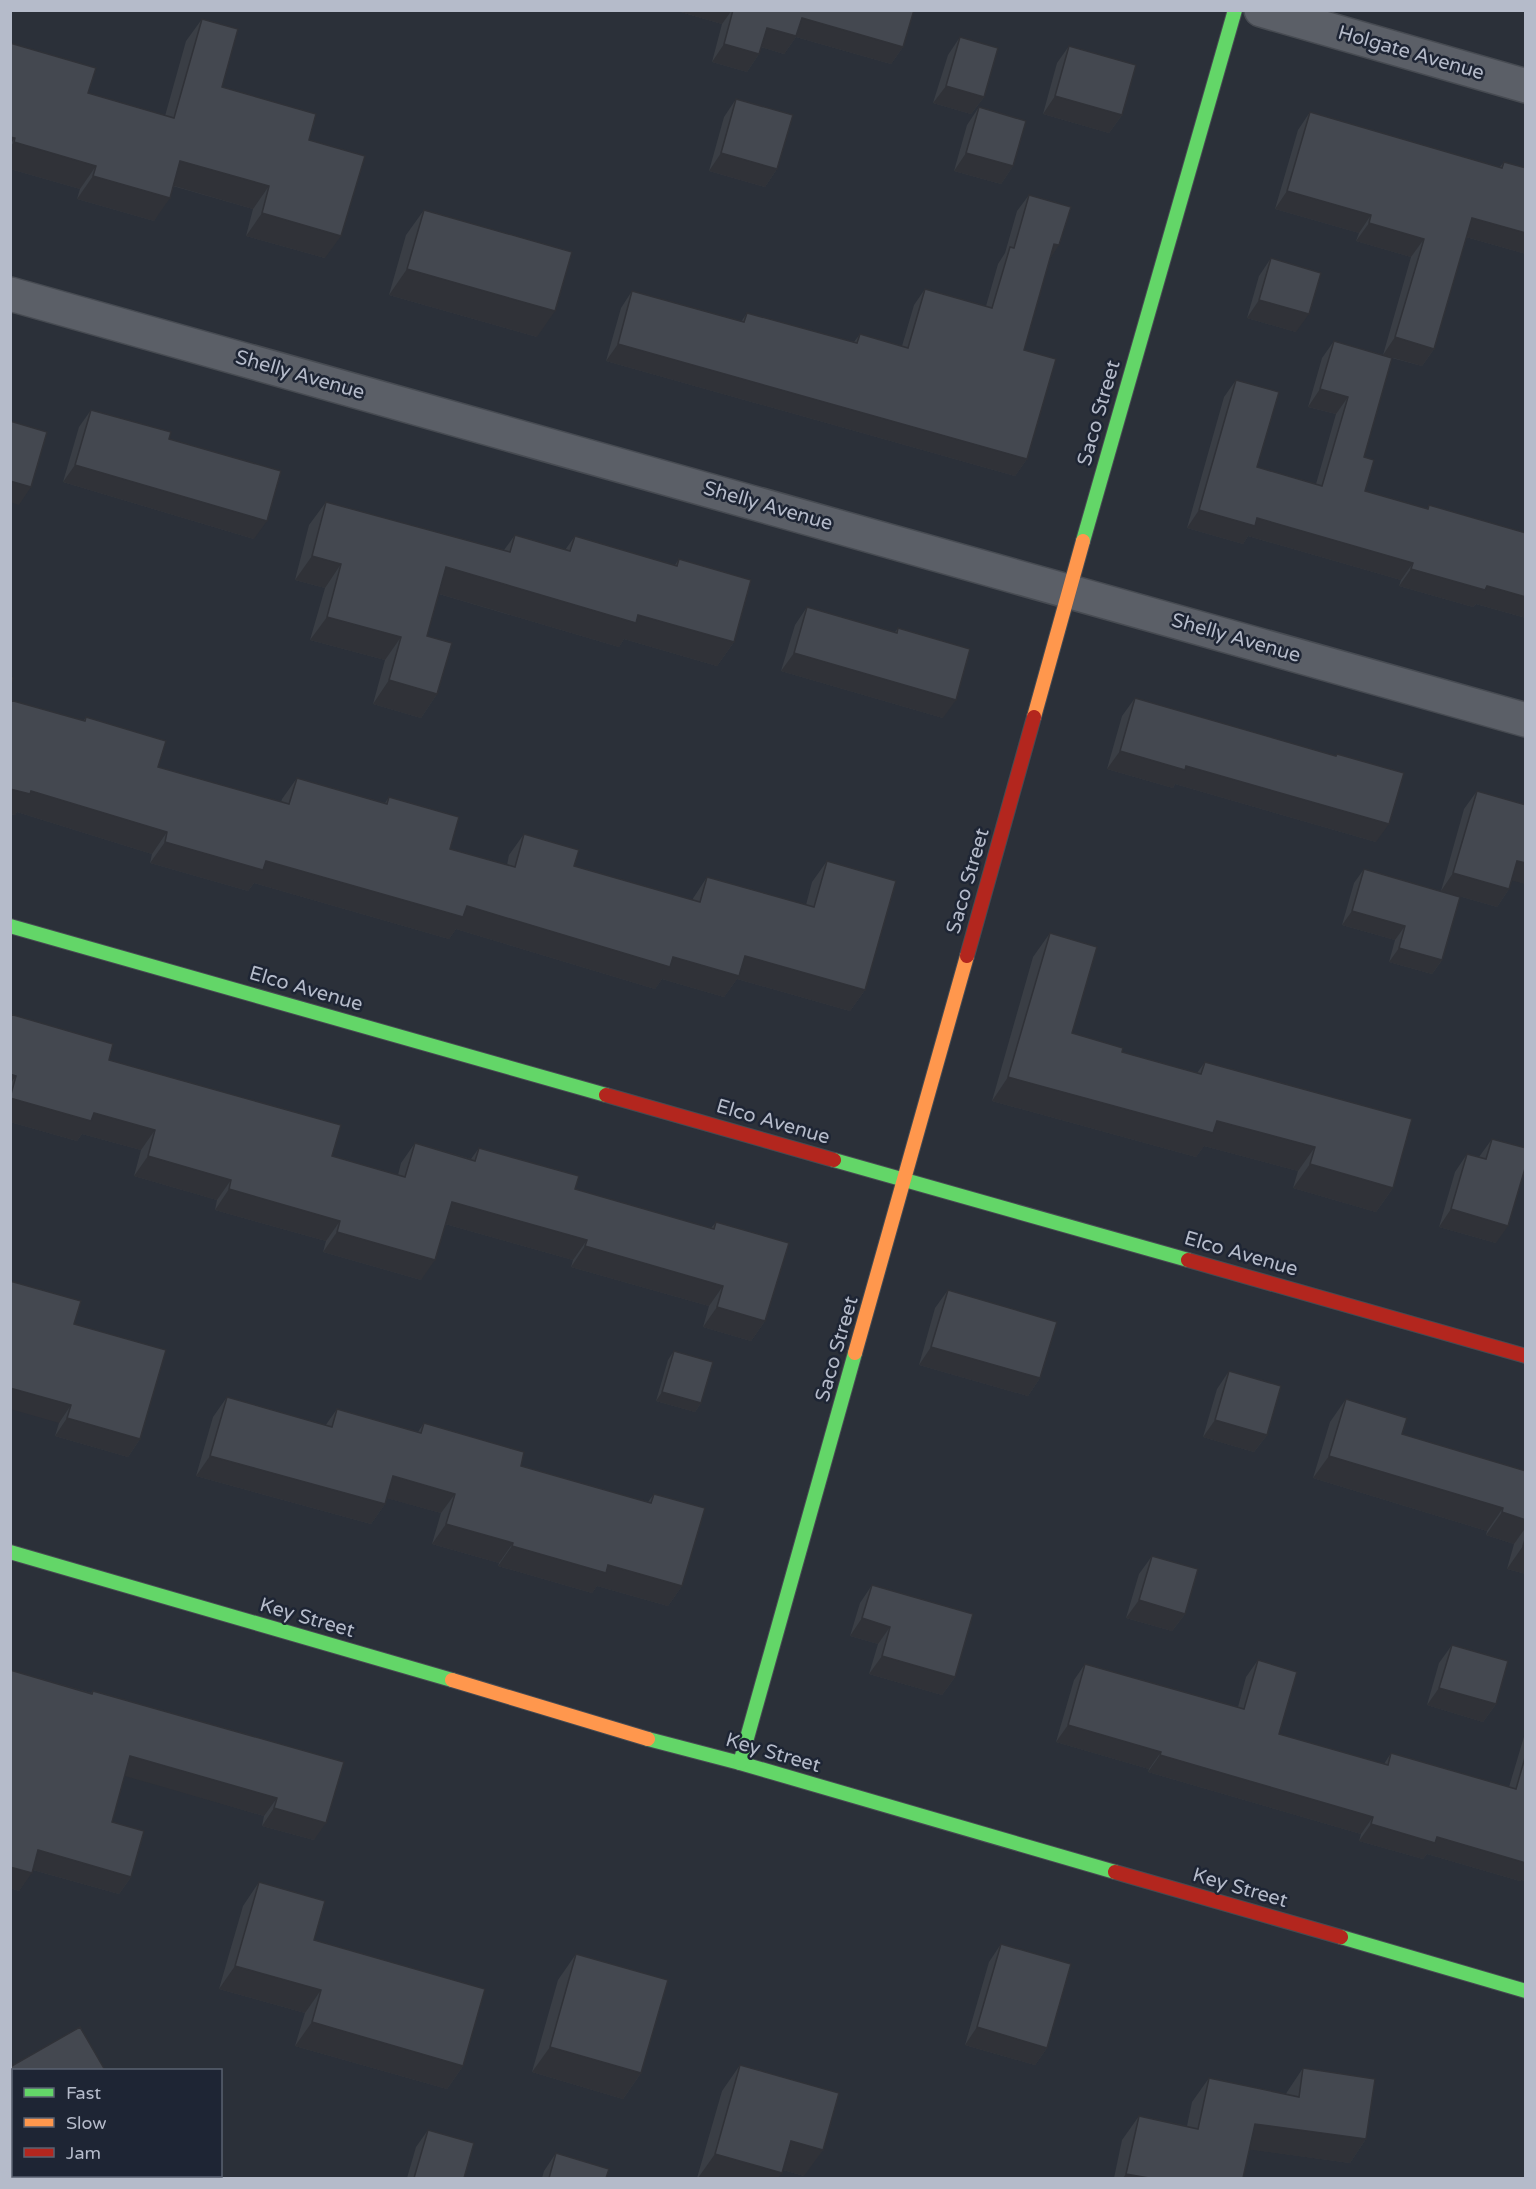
<svg xmlns="http://www.w3.org/2000/svg" width="1536" height="2189" viewBox="0 0 1536 2189" font-family="'Varela Round',sans-serif">
<style>
.lines{fill:none;stroke-linecap:round;stroke-linejoin:round}
.street-casing{stroke:#474b52;stroke-width:36}
.fast-casing{stroke:#474b52;stroke-width:16}
.slow-casing{stroke:#474b52;stroke-width:16}
.jam-casing{stroke:#474b52;stroke-width:16}
.street{stroke:#5b5f67;stroke-width:33}
.fast{stroke:#63d668;stroke-width:14}
.slow{stroke:#ff974d;stroke-width:14}
.jam{stroke:#b3261e;stroke-width:14}
.wall{fill:#3a3e45}
.shaded-wall{fill:#303238}
.building{fill:#444850;stroke:#303238;stroke-width:1.5}
.labels{text-anchor:middle;dominant-baseline:central;stroke-width:5;stroke-linejoin:round;paint-order:stroke}
.street-label{font-size:20px;fill:#b5bbca;stroke:#1e2534}
</style>
<rect width="100%" height="100%" fill="#2b3039"/>
<g class="lines">
<defs>
<g id="street">
<polyline points="1261,10 1526,86"/>
<polyline points="10,294 1526,720"/>
</g>
<g id="fast">
<polyline points="1083,541 1235,10"/>
<polyline points="10,926 606,1095"/>
<polyline points="834,1160 1188,1260"/>
<polyline points="10,1552 452,1680"/>
<polyline points="648,1739 740,1763 1115,1872"/>
<polyline points="740,1763 855,1353"/>
<polyline points="1341,1937 1526,1991"/>
</g>
<g id="slow">
<polyline points="1034,717 1083,541"/>
<polyline points="855,1353 967,956"/>
<polyline points="452,1680 648,1739"/>
</g>
<g id="jam">
<polyline points="967,956 1034,717"/>
<polyline points="606,1095 834,1160"/>
<polyline points="1188,1260 1526,1356"/>
<polyline points="1115,1872 1341,1937"/>
</g>
</defs>
<use href="#street" class="street-casing"/>
<use href="#fast" class="fast-casing"/>
<use href="#slow" class="slow-casing"/>
<use href="#jam" class="jam-casing"/>
<use href="#street" class="street"/>
<use href="#fast" class="fast"/>
<use href="#slow" class="slow"/>
<use href="#jam" class="jam"/>
</g>
<g class="wall">
<polygon points="674,10 914,10 903,47 891,64 796,37 784,54 761,47 759,54 747,72 712,62 722,24"/>
<polygon points="202,19 222,87 309,140 325,258 246,236 253,209 173,186 154,221 77,199 80,189 10,169 10,43 88,93 165,116 186,41"/>
<polygon points="960,37 984,97 971,114 933,103 948,55"/>
<polygon points="1069,46 1122,115 1109,133 1043,114 1057,63"/>
<polygon points="736,99 777,169 765,187 709,171 724,117"/>
<polygon points="979,107 1013,166 1001,184 954,171 967,125"/>
<polygon points="1310,112 1499,168 1504,162 1526,168 1526,254 1466,237 1434,349 1422,366 1392,358 1364,457 1365,491 1427,509 1429,505 1526,533 1526,618 1476,604 1473,607 1399,586 1401,580 1248,536 1243,544 1187,528 1224,397 1236,380 1257,467 1316,484 1336,414 1308,407 1322,358 1334,341 1383,355 1411,257 1356,241 1359,233 1275,209 1298,130"/>
<polygon points="1029,195 1050,259 1024,350 1027,459 1015,476 606,361 621,308 632,291 741,322 747,313 854,342 860,334 902,346 914,305 925,289 986,306 998,264 1005,253 1017,211"/>
<polygon points="424,210 537,337 389,295 406,235"/>
<polygon points="1271,258 1296,332 1247,318 1259,276"/>
<polygon points="91,410 169,439 254,539 63,482 79,427"/>
<polygon points="326,502 504,550 515,535 565,550 575,536 675,565 679,559 734,642 717,666 624,639 619,647 439,594 427,636 437,694 421,718 373,704 385,660 310,640 325,588 295,580 309,525"/>
<polygon points="807,607 895,632 898,628 943,718 781,671 795,625"/>
<polygon points="1135,698 1335,756 1337,754 1376,842 1175,784 1173,788 1107,769 1122,716"/>
<polygon points="10,700 83,721 86,717 158,767 281,802 282,799 297,778 385,803 389,797 450,849 507,865 509,855 524,834 574,866 692,900 707,877 806,905 812,882 827,861 865,990 850,1011 737,979 724,997 662,979 655,989 456,929 449,939 254,883 248,891 150,863 152,854 17,812 15,815 10,814"/>
<polygon points="1477,791 1526,884 1512,880 1509,889 1497,907 1441,891 1464,809"/>
<polygon points="1364,869 1442,960 1432,974 1389,962 1395,940 1342,925 1354,883"/>
<polygon points="1050,933 1072,1033 1122,1052 1197,1073 1205,1062 1393,1188 1376,1212 1293,1188 1298,1171 1204,1146 1196,1157 992,1101 1033,957"/>
<polygon points="10,1014 109,1060 332,1156 398,1175 401,1163 415,1143 471,1159 479,1148 575,1189 711,1228 716,1222 765,1321 751,1341 703,1327 709,1306 571,1267 573,1260 445,1224 421,1280 323,1252 326,1241 215,1210 217,1200 134,1176 141,1150 82,1134 77,1141 10,1122"/>
<polygon points="1492,1139 1496,1243 1439,1227 1455,1172 1467,1154 1479,1157"/>
<polygon points="948,1290 1040,1378 1028,1396 919,1365 935,1308"/>
<polygon points="74,1324 140,1439 128,1457 55,1436 59,1423"/>
<polygon points="674,1351 701,1403 695,1412 656,1401 668,1360"/>
<polygon points="1229,1371 1267,1435 1254,1452 1203,1437 1217,1389"/>
<polygon points="227,1397 325,1426 337,1409 418,1432 424,1423 521,1466 648,1502 654,1494 682,1586 668,1606 597,1586 592,1593 498,1566 499,1563 432,1544 441,1513 387,1498 385,1504 371,1524 196,1476 213,1417"/>
<polygon points="1346,1399 1402,1434 1526,1471 1526,1574 1507,1569 1514,1544 1486,1535 1487,1531 1313,1478 1330,1422"/>
<polygon points="1152,1556 1185,1614 1172,1631 1126,1618 1139,1574"/>
<polygon points="872,1585 955,1677 942,1695 869,1674 878,1644 850,1636 860,1603"/>
<polygon points="1452,1645 1496,1704 1483,1722 1427,1705 1439,1663"/>
<polygon points="1258,1660 1279,1734 1384,1764 1391,1753 1509,1787 1526,1730 1526,1881 1521,1880 1520,1881 1427,1854 1423,1859 1359,1841 1361,1834 1148,1772 1149,1769 1056,1742 1074,1680 1085,1664 1238,1707 1246,1677"/>
<polygon points="10,1670 91,1693 93,1691 344,1762 314,1840 262,1826 264,1816 125,1775 112,1822 131,1877 119,1894 33,1870 19,1891 10,1888"/>
<polygon points="259,1882 314,1940 463,2066 447,2089 295,2046 305,2013 219,1989 243,1906"/>
<polygon points="1001,1944 1047,2048 1035,2065 965,2045 989,1962"/>
<polygon points="576,1954 641,2073 623,2099 532,2072 558,1980"/>
<polygon points="740,2065 804,2176 783,2170 778,2178 697,2178 722,2091"/>
<polygon points="10,2067 14,2070 14,2136 10,2131"/>
<polygon points="1303,2068 1366,2139 1350,2163 1249,2149 1243,2178 1114,2178 1122,2140 1139,2116 1187,2126 1192,2102 1209,2078 1286,2094 1287,2092"/>
<polygon points="428,2130 464,2178 407,2178 416,2147"/>
<polygon points="556,2153 606,2178 542,2178 544,2171"/>
<polygon points="36,2175 112,2175 107,2178 37,2178"/>
</g>
<g class="shaded-wall">
<polygon points="674,10 732,10 722,24"/>
<polygon points="802,18 903,47 891,64 796,37 784,54 755,45 767,28"/>
<polygon points="724,44 759,54 747,72 712,62"/>
<polygon points="946,86 984,97 971,114 933,103"/>
<polygon points="1055,96 1122,115 1109,133 1043,114"/>
<polygon points="10,137 15,138 10,145"/>
<polygon points="14,142 96,166 80,189 10,169 10,147"/>
<polygon points="721,153 777,169 765,187 709,171"/>
<polygon points="966,153 1013,166 1001,184 954,171"/>
<polygon points="180,161 269,186 253,209 164,183"/>
<polygon points="93,176 170,198 154,221 77,199"/>
<polygon points="1287,191 1371,215 1359,233 1275,209"/>
<polygon points="262,213 341,236 325,258 246,236"/>
<polygon points="1472,218 1526,233 1526,254 1459,235"/>
<polygon points="1369,223 1424,239 1411,257 1356,241"/>
<polygon points="1054,244 1059,245 1048,262"/>
<polygon points="407,269 555,311 537,337 389,295"/>
<polygon points="1259,300 1309,314 1296,332 1247,318"/>
<polygon points="1395,337 1434,349 1422,366 1383,355"/>
<polygon points="618,344 1027,459 1015,476 606,361"/>
<polygon points="1320,389 1348,397 1336,414 1308,407"/>
<polygon points="75,465 267,521 254,539 63,482"/>
<polygon points="10,481 31,487 19,505 10,502"/>
<polygon points="1199,510 1257,518 1413,563 1401,580 1248,536 1243,544 1187,528"/>
<polygon points="312,556 341,564 325,588 295,580"/>
<polygon points="446,567 638,615 734,642 717,666 624,639 619,647 429,591"/>
<polygon points="1411,569 1487,586 1526,597 1526,618 1476,604 1473,607 1399,586"/>
<polygon points="327,617 401,637 385,660 310,640"/>
<polygon points="794,653 956,700 943,718 781,671"/>
<polygon points="389,680 437,694 421,718 373,704"/>
<polygon points="1120,751 1186,766 1389,824 1376,842 1175,784 1173,788 1107,769"/>
<polygon points="10,789 31,791 167,832 152,854 17,812 15,815 10,814"/>
<polygon points="165,842 266,861 467,906 673,957 745,956 865,990 850,1011 737,979 724,997 662,979 655,989 456,929 449,939 254,883 248,891 150,863"/>
<polygon points="1517,861 1526,863 1526,884 1505,879"/>
<polygon points="1453,873 1509,889 1497,907 1441,891"/>
<polygon points="1352,911 1405,926 1395,940 1342,925"/>
<polygon points="1399,948 1442,960 1432,974 1389,962"/>
<polygon points="10,1074 16,1076 10,1084"/>
<polygon points="1008,1077 1217,1121 1315,1147 1298,1171 1204,1146 1196,1157 992,1101"/>
<polygon points="10,1098 94,1113 155,1130 141,1150 82,1134 77,1141 10,1122"/>
<polygon points="148,1156 231,1180 217,1200 134,1176"/>
<polygon points="1310,1164 1393,1188 1376,1212 1293,1188"/>
<polygon points="229,1189 340,1221 326,1241 215,1210"/>
<polygon points="452,1202 587,1240 573,1260 438,1222"/>
<polygon points="1451,1209 1508,1226 1496,1243 1439,1227"/>
<polygon points="337,1232 435,1260 421,1280 323,1252"/>
<polygon points="585,1246 723,1286 709,1306 571,1267"/>
<polygon points="717,1307 765,1321 751,1341 703,1327"/>
<polygon points="931,1347 1040,1378 1028,1396 919,1365"/>
<polygon points="10,1388 71,1405 59,1423 10,1409"/>
<polygon points="662,1392 701,1403 695,1412 656,1401"/>
<polygon points="67,1418 140,1439 128,1457 55,1436"/>
<polygon points="1215,1420 1267,1435 1254,1452 1203,1437"/>
<polygon points="210,1456 385,1504 371,1524 196,1476"/>
<polygon points="1329,1456 1503,1508 1487,1531 1313,1478"/>
<polygon points="393,1476 455,1494 441,1513 379,1496"/>
<polygon points="1502,1512 1526,1520 1526,1527 1514,1544 1486,1535"/>
<polygon points="446,1524 513,1543 499,1563 432,1544"/>
<polygon points="512,1546 608,1565 682,1586 668,1606 597,1586 592,1593 498,1566"/>
<polygon points="1523,1546 1526,1547 1526,1574 1507,1569"/>
<polygon points="1139,1600 1185,1614 1172,1631 1126,1618"/>
<polygon points="862,1618 890,1627 878,1644 850,1636"/>
<polygon points="882,1656 955,1677 942,1695 869,1674"/>
<polygon points="1439,1688 1496,1704 1483,1722 1427,1705"/>
<polygon points="1068,1725 1161,1752 1149,1769 1056,1742"/>
<polygon points="1160,1755 1373,1817 1361,1834 1148,1772"/>
<polygon points="130,1756 277,1798 264,1816 118,1774"/>
<polygon points="274,1808 326,1823 314,1840 262,1826"/>
<polygon points="1371,1824 1437,1837 1526,1863 1526,1881 1521,1880 1520,1881 1427,1854 1423,1859 1359,1841"/>
<polygon points="38,1850 131,1877 119,1894 26,1868"/>
<polygon points="10,1867 32,1873 19,1891 10,1888"/>
<polygon points="235,1966 321,1990 305,2013 219,1989"/>
<polygon points="312,2022 463,2066 447,2089 295,2046"/>
<polygon points="977,2027 1047,2048 1035,2065 965,2045"/>
<polygon points="550,2047 641,2073 623,2099 532,2072"/>
<polygon points="1255,2124 1366,2139 1350,2163 1238,2148"/>
<polygon points="791,2141 823,2150 804,2176 773,2167"/>
<polygon points="715,2154 782,2173 778,2178 698,2178"/>
<polygon points="1126,2174 1149,2178 1123,2178"/>
<polygon points="85,2175 112,2175 107,2178 79,2178"/>
</g>
<g class="building">
<polygon points="733,10 914,10 903,47 802,18 796,36 767,28 759,54 724,44"/>
<polygon points="202,19 238,29 222,87 316,114 309,140 365,156 341,236 262,213 269,186 180,161 170,198 93,176 96,166 14,142 15,138 10,137 10,43 96,68 88,93 174,118"/>
<polygon points="960,37 998,48 984,97 946,86"/>
<polygon points="1069,46 1136,65 1122,115 1055,96"/>
<polygon points="736,99 793,115 777,169 721,153"/>
<polygon points="979,107 1026,121 1013,166 966,153"/>
<polygon points="1310,112 1502,168 1504,162 1526,168 1526,233 1472,218 1434,349 1395,337 1424,239 1369,223 1371,215 1287,191"/>
<polygon points="1029,195 1071,207 1059,245 1054,244 1024,350 1056,359 1027,459 618,344 632,291 744,322 747,313 857,343 860,334 908,348 925,289 992,308 1010,247 1014,248"/>
<polygon points="424,210 572,252 555,311 407,269"/>
<polygon points="1271,258 1321,273 1309,314 1259,300"/>
<polygon points="1334,341 1392,358 1364,457 1374,460 1365,491 1428,509 1429,505 1526,533 1526,597 1487,586 1485,590 1411,569 1413,563 1257,518 1255,526 1199,510 1236,380 1279,392 1257,467 1322,486 1348,397 1320,389"/>
<polygon points="91,410 171,432 169,439 281,471 267,521 75,465"/>
<polygon points="10,421 47,432 31,487 10,481"/>
<polygon points="326,502 510,552 515,535 570,551 575,536 677,566 679,559 751,580 734,642 638,615 636,623 446,567 427,636 452,643 437,694 389,680 401,637 327,617 341,564 312,556"/>
<polygon points="807,607 897,633 898,628 970,649 956,700 794,653"/>
<polygon points="10,677 13,678 10,688"/>
<polygon points="1135,698 1336,756 1337,754 1404,773 1389,824 1186,766 1185,770 1120,751"/>
<polygon points="10,700 85,721 86,717 166,741 158,767 289,804 297,778 387,804 389,797 459,817 450,849 515,867 524,834 579,850 574,866 700,902 707,877 814,907 827,861 896,881 865,990 745,956 739,976 673,957 670,967 467,906 463,917 266,861 263,870 165,842 167,832 31,791 30,794 10,789"/>
<polygon points="1477,791 1526,805 1526,863 1517,861 1509,889 1453,873"/>
<polygon points="1364,869 1460,897 1442,960 1399,948 1405,926 1352,911"/>
<polygon points="1050,933 1097,947 1072,1033 1123,1048 1122,1052 1201,1074 1205,1062 1412,1119 1393,1188 1310,1164 1315,1147 1217,1121 1213,1133 1008,1077"/>
<polygon points="10,1014 113,1044 109,1060 341,1125 332,1156 405,1177 415,1143 475,1161 479,1148 579,1176 575,1189 714,1229 716,1222 789,1243 765,1321 717,1307 723,1286 585,1246 587,1240 452,1202 435,1260 337,1232 340,1221 229,1189 231,1180 148,1156 155,1130 94,1113 91,1121 10,1098 16,1076 10,1074"/>
<polygon points="1492,1139 1526,1148 1526,1165 1508,1226 1451,1209 1467,1154 1486,1159"/>
<polygon points="10,1281 81,1301 74,1324 166,1350 140,1439 67,1418 71,1405 10,1388"/>
<polygon points="948,1290 1057,1322 1040,1378 931,1347"/>
<polygon points="674,1351 713,1362 701,1403 662,1392"/>
<polygon points="1229,1371 1281,1386 1267,1435 1215,1420"/>
<polygon points="227,1397 332,1427 337,1409 421,1433 424,1423 524,1452 521,1466 651,1503 654,1494 705,1508 682,1586 608,1565 606,1573 512,1546 513,1543 446,1524 455,1494 393,1476 385,1504 210,1456"/>
<polygon points="1346,1399 1407,1418 1402,1434 1526,1471 1526,1520 1502,1512 1503,1508 1329,1456"/>
<polygon points="1526,1536 1526,1547 1523,1546"/>
<polygon points="1152,1556 1198,1569 1185,1614 1139,1600"/>
<polygon points="872,1585 973,1614 955,1677 882,1656 890,1627 862,1618"/>
<polygon points="1452,1645 1508,1661 1496,1704 1439,1688"/>
<polygon points="1258,1660 1297,1672 1279,1734 1388,1765 1391,1753 1516,1789 1526,1754 1526,1863 1437,1837 1435,1843 1371,1824 1373,1817 1160,1755 1161,1752 1068,1725 1085,1664 1244,1709"/>
<polygon points="10,1670 92,1694 93,1691 344,1762 326,1823 274,1808 277,1798 130,1756 112,1822 144,1831 131,1877 38,1850 32,1873 10,1867"/>
<polygon points="259,1882 325,1901 314,1940 485,1989 463,2066 312,2022 321,1990 235,1966"/>
<polygon points="1001,1944 1071,1964 1047,2048 977,2027"/>
<polygon points="576,1954 668,1980 641,2073 550,2047"/>
<polygon points="80,2027 105,2070 14,2070 14,2078 10,2073 10,2067"/>
<polygon points="740,2065 839,2093 823,2150 791,2141 782,2173 715,2154"/>
<polygon points="1303,2068 1375,2079 1366,2139 1255,2124 1243,2178 1149,2178 1126,2174 1139,2116 1198,2129 1209,2078 1299,2097"/>
<polygon points="428,2130 474,2143 464,2178 414,2178"/>
<polygon points="556,2153 609,2169 606,2178 549,2178"/>
<polygon points="68,2175 85,2175 79,2178 70,2178"/>
</g>
<g class="labels">
<g class="street-label">
<text transform="translate(1411 53) rotate(16)">Holgate Avenue</text>
<text transform="translate(300 375) rotate(16)">Shelly Avenue</text>
<text transform="translate(1099 413) rotate(-74)">Saco Street</text>
<text transform="translate(768 506) rotate(16)">Shelly Avenue</text>
<text transform="translate(1236 638) rotate(16)">Shelly Avenue</text>
<text transform="translate(968 881) rotate(-74)">Saco Street</text>
<text transform="translate(306 989) rotate(16)">Elco Avenue</text>
<text transform="translate(773 1122) rotate(16)">Elco Avenue</text>
<text transform="translate(1241 1254) rotate(16)">Elco Avenue</text>
<text transform="translate(837 1349) rotate(-74)">Saco Street</text>
<text transform="translate(307 1618) rotate(16)">Key Street</text>
<text transform="translate(773 1753) rotate(16)">Key Street</text>
<text transform="translate(1240 1888) rotate(16)">Key Street</text>
</g>
</g>
<rect width="1536" height="2189" fill="none" stroke="#b5bbca" stroke-width="24"/>
<rect x="12" y="2069" width="210" height="108" fill="#1e2534" stroke="#5a6170" stroke-width="1.5"/>
<rect x="24" y="2088" width="30" height="9" fill="#63d668" stroke="#5a6170" stroke-width="1.5"/>
<text x="66" y="2099" font-size="18" fill="#b5bbca">Fast</text>
<rect x="24" y="2118" width="30" height="9" fill="#ff974d" stroke="#5a6170" stroke-width="1.5"/>
<text x="66" y="2129" font-size="18" fill="#b5bbca">Slow</text>
<rect x="24" y="2148" width="30" height="9" fill="#b3261e" stroke="#5a6170" stroke-width="1.5"/>
<text x="66" y="2159" font-size="18" fill="#b5bbca">Jam</text>
</svg>
